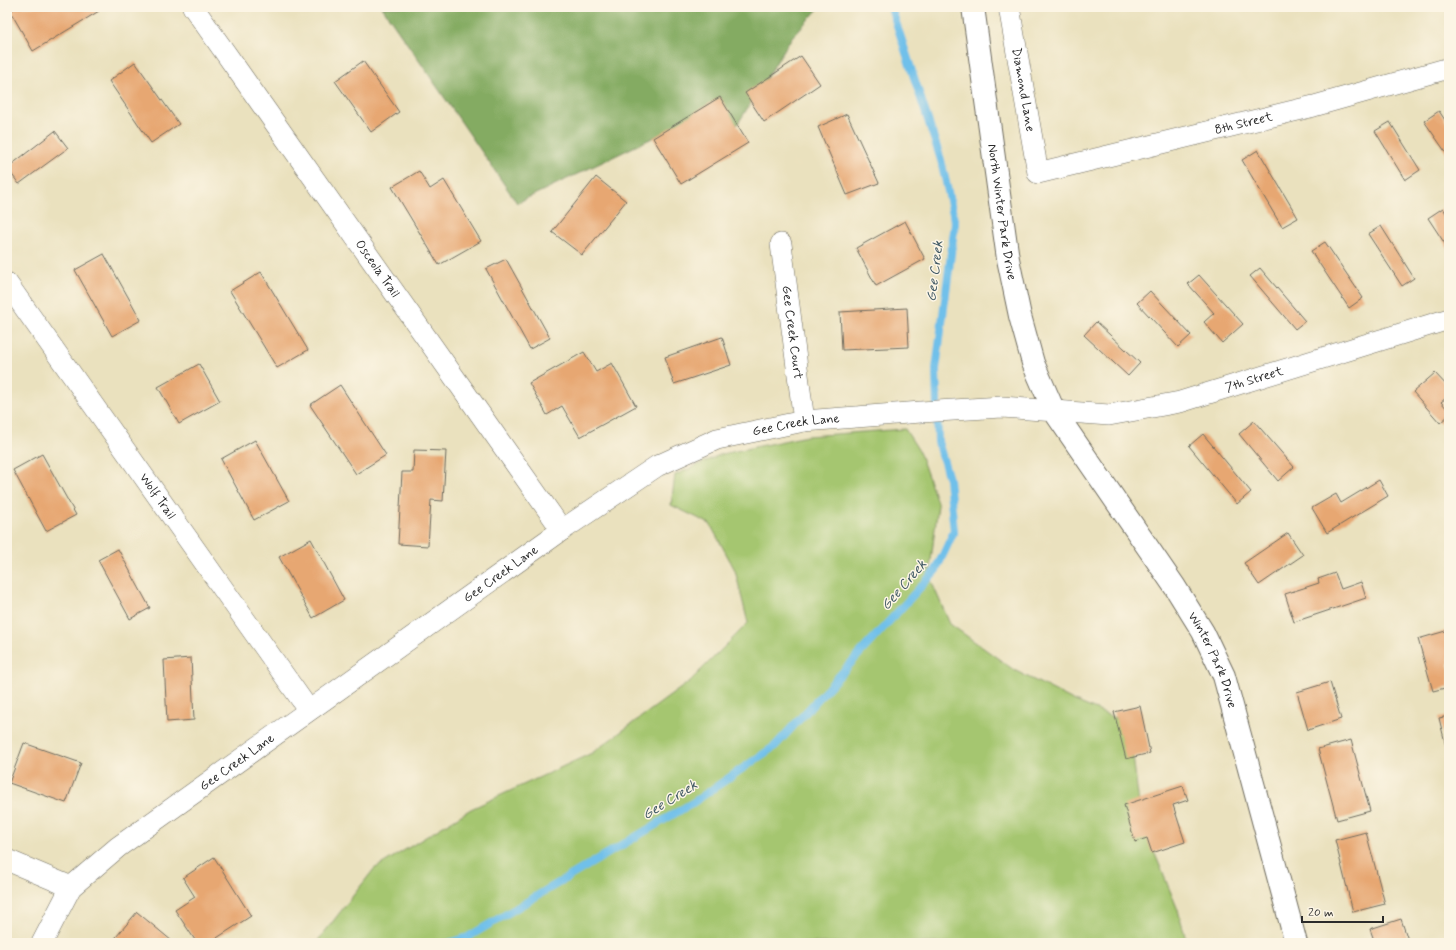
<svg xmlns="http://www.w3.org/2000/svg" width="1456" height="950" viewBox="0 0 1456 950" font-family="Mynerve,sans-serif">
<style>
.green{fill:#a5c66f;stroke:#68784d}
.forest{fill:#84ab62;stroke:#586b46}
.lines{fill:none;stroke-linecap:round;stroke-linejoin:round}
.stream{stroke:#6fc0ea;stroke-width:8}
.building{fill:#e7a772}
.minor-casing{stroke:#6e6b5e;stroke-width:22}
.tertiary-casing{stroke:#6e6b5e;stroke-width:24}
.minor{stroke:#fff;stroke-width:21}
.tertiary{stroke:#fff;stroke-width:22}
.labels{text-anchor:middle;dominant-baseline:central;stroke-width:3;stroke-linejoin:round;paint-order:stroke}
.street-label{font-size:13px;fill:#2b2b2b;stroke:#fcf5e5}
.water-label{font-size:14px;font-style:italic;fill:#3f5864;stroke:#fcf5e5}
</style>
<rect width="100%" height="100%" fill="#fcf5e5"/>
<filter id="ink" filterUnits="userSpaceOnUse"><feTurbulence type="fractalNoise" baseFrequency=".025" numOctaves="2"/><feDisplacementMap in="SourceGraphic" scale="8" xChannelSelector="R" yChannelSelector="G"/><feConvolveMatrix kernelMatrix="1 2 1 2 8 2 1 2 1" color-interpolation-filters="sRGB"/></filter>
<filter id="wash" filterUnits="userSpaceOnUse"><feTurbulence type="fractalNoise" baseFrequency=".012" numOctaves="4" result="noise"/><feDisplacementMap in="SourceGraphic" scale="16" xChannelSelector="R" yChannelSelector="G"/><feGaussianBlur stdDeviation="0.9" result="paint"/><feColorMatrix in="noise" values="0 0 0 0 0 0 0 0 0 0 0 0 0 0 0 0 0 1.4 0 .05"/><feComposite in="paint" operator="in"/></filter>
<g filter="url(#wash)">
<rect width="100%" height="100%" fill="#eae1be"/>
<polygon class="green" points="905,429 919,451 938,505 929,576 950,624 1014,670 1075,701 1129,724 1141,820 1178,910 1187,943 316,943 374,869 471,809 592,753 689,682 748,623 735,570 710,524 671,505 675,475 722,454 807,436"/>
<polygon class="forest" points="382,7 820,7 792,37 737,125 692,119 517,203"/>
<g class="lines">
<polyline class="stream" points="449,943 468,937 694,802 775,746 936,570 954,531 949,479 938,442 936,369 955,223 941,160 891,7"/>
</g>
<g id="blocks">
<g class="building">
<polygon points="17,7 96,7 99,11 33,51 10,11"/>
<polygon points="801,56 820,84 764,122 745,93"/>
<polygon points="363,61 399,112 371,132 335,81"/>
<polygon points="135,62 179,124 151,143 109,81"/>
<polygon points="720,97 748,143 681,184 653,138"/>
<polygon points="1439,111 1449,126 1449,157 1424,121"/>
<polygon points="847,114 879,183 847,195 818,127"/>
<polygon points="1390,122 1420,170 1405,180 1375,131"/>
<polygon points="55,131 68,148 19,184 7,168"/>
<polygon points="1258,150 1298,218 1282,227 1242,160"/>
<polygon points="419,171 430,189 444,180 481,241 439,265 392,187"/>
<polygon points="596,177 626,201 582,255 552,232"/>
<polygon points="1443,208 1449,218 1449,250 1428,218"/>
<polygon points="905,221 925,259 876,286 856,248"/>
<polygon points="1381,226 1414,278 1402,286 1368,234"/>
<polygon points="1325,242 1363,298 1349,308 1311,251"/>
<polygon points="104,254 141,320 112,336 75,270"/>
<polygon points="506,259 550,338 530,349 486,269"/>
<polygon points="1260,268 1305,321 1295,329 1250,276"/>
<polygon points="261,272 308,350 277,368 230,291"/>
<polygon points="1199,275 1243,324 1222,343 1204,322 1214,313 1188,284"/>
<polygon points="1150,291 1191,335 1178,347 1137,303"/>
<polygon points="907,308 909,347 842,350 840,312"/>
<polygon points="1096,322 1140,363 1128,376 1084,335"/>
<polygon points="722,337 731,365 674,384 665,357"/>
<polygon points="584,352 596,372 612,363 636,406 580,437 562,406 547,415 529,383"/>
<polygon points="199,364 220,401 179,424 158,387"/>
<polygon points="1435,373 1449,388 1449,396 1441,402 1449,411 1449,415 1440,423 1413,392"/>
<polygon points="340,385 386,455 356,474 310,405"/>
<polygon points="1254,421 1294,467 1278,481 1239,434"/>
<polygon points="1203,434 1251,492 1237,504 1189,446"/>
<polygon points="255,440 289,501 254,520 221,459"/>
<polygon points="414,450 446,451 443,501 431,500 428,546 398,544 402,472 413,472"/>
<polygon points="42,454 76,515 46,531 13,470"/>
<polygon points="1379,480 1388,496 1327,533 1312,508 1336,494 1341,503"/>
<polygon points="1288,533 1303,555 1259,585 1244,563"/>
<polygon points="311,539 344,600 313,618 279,557"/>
<polygon points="118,549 150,608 130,619 98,560"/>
<polygon points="1335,573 1341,589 1361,582 1366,598 1294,622 1285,594 1319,583 1318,579"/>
<polygon points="1449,630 1449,687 1433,691 1418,639"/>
<polygon points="191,658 194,720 167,722 164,660"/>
<polygon points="1330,682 1341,719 1308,730 1297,692"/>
<polygon points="1140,706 1150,753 1126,759 1114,712"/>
<polygon points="1449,716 1449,755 1448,755 1439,718"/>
<polygon points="1351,740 1370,811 1337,820 1318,749"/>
<polygon points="24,743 81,763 66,803 9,783"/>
<polygon points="1183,786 1188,800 1173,805 1185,842 1152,853 1147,838 1135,842 1124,805"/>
<polygon points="1366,832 1385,904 1353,912 1335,840"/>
<polygon points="214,857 251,916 209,943 197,943 175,910 195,897 183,878"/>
<polygon points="137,912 172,941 171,943 111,943"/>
<polygon points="1401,919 1409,943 1375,943 1370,929"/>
</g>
</g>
</g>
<g filter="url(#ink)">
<use href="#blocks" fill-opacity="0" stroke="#6e6b5e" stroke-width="1"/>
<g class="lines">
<defs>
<g id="minor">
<path id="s1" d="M 193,7 L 562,530"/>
<path id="s2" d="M 1009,7 L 1038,173 L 1314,106 L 1449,68"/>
<path id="s3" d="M 781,244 L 804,421"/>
<path id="s4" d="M 7,283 L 308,709"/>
<polyline points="7,860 71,887"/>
<path id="s5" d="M 42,943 L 71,887 L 118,847 L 562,530 L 657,466 L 717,439 L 804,421 L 921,412 L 1002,407 L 1109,415 L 1180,402 L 1449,319"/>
</g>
<g id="tertiary">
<path id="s6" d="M 973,7 L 1008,259 L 1020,316 L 1033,363 L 1054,411 L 1175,587 L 1203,632 L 1224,676 L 1296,943"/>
</g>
</defs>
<use href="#minor" class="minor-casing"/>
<use href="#tertiary" class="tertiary-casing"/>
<use href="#minor" class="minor"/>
<use href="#tertiary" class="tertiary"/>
</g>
</g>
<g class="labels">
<g class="street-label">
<text stroke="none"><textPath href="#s2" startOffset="84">Diamond Lane</textPath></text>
<text stroke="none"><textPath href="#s2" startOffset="380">8th Street</textPath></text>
<text stroke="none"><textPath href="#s6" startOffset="207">North Winter Park Drive</textPath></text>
<text stroke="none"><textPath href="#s1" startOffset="320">Osceola Trail</textPath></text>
<text stroke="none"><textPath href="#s3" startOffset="89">Gee Creek Court</textPath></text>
<text stroke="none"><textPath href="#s5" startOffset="1395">7th Street</textPath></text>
<text stroke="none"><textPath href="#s5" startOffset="931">Gee Creek Lane</textPath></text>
<text stroke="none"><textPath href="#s4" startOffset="261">Wolf Trail</textPath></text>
<text stroke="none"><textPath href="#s5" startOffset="595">Gee Creek Lane</textPath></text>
<text stroke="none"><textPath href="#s6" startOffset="710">Winter Park Drive</textPath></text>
<text stroke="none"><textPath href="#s5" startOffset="271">Gee Creek Lane</textPath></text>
</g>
<g class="water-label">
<text transform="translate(935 271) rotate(-83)">Gee Creek</text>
<text transform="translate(904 585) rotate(-49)">Gee Creek</text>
<text transform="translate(670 800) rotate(-32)">Gee Creek</text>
</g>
</g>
<rect width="1456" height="950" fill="none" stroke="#fcf5e5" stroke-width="24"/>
<path d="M1302 916v6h81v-6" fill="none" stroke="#2b2b2b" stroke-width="2"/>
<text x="1308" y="916" font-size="12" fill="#2b2b2b" stroke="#fcf5e5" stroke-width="3" paint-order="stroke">20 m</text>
</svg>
